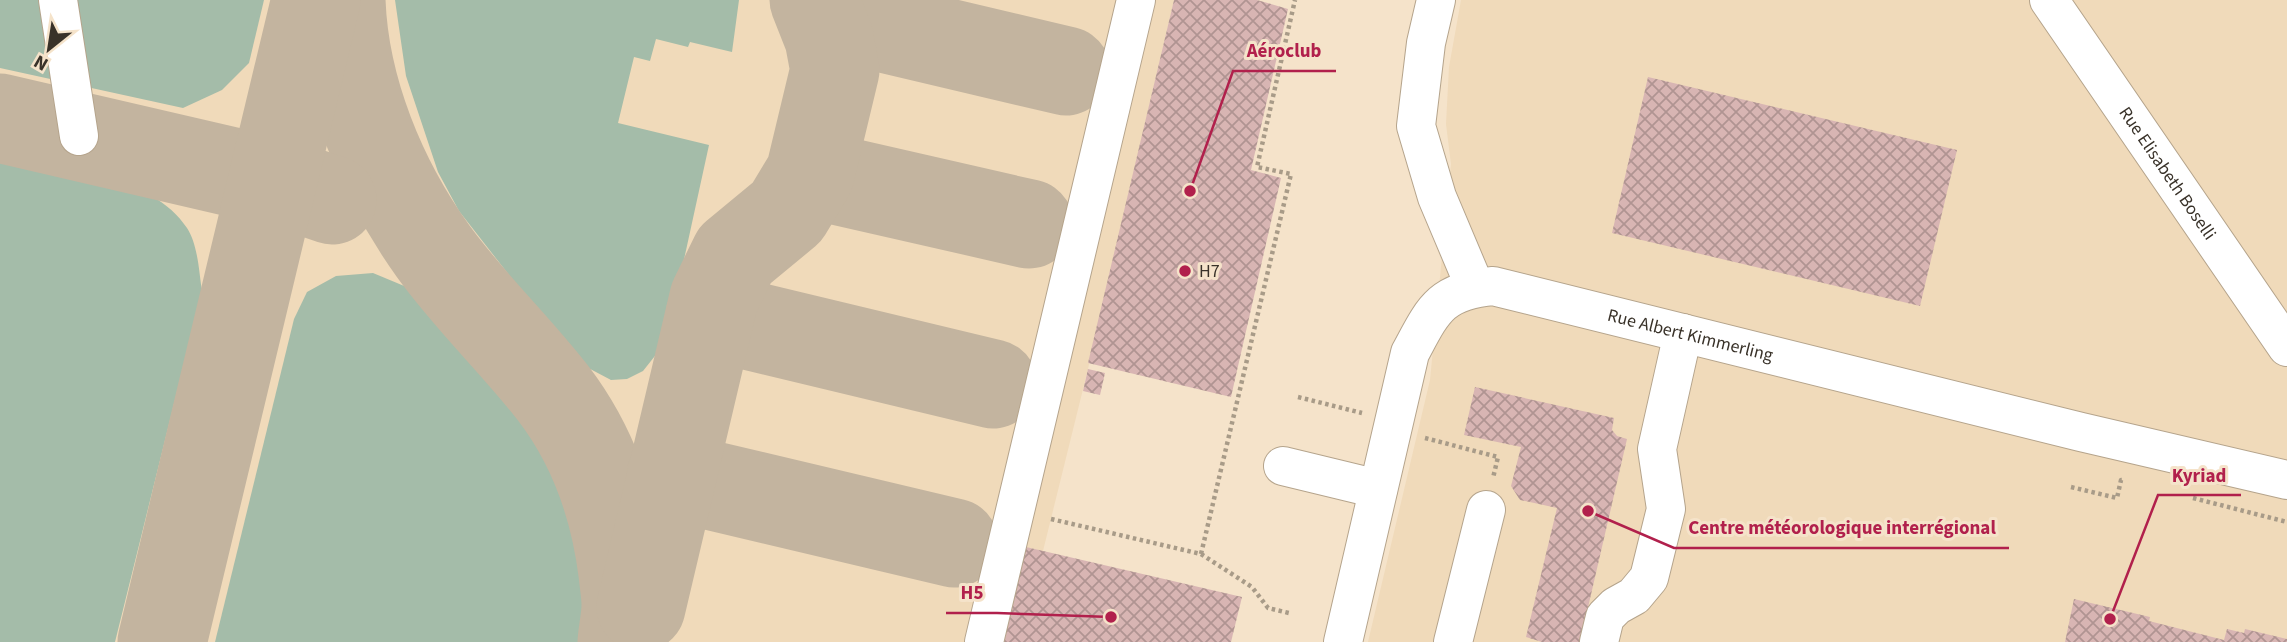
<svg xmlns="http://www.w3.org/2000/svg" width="2287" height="642" viewBox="0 0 2287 642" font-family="'Source Sans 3',sans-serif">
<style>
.built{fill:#f0daba}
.green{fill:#a4bca9}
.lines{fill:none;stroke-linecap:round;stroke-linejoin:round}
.taxiway{stroke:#c3b49f;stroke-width:89}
.building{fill:url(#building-cross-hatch)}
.minor-casing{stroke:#b5a48c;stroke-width:40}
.path{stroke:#a89b88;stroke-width:4.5;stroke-dasharray:3.5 3.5;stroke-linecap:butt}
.minor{stroke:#fff;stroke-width:38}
.poi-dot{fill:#b1204c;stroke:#f5e3ca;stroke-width:2.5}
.labels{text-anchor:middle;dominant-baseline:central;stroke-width:6;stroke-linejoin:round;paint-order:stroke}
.street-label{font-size:18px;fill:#393229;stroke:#f5e3ca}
.poi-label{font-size:18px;fill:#393229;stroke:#f5e3ca;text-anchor:start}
.leader{fill:none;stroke:#b1204c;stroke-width:2.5}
.callout-dot{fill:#b1204c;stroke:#f5e3ca;stroke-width:2.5}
.callout-label{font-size:19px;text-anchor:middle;font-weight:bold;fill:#b1204c;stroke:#f5e3ca;stroke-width:6;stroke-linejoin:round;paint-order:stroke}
</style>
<defs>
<pattern id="building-cross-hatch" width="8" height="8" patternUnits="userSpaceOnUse" patternTransform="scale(1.75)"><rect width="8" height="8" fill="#d8b5b3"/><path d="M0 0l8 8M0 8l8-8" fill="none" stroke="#b09492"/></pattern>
</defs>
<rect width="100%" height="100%" fill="#f5e3ca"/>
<g class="built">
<polygon points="0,0 1174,0 1088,369 1043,551 1026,548 1004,642 0,642"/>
<polygon points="1461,0 2287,0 2287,642 1368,642 1430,380 1451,164 1446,124 1449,67"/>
</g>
<g class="green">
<polygon points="0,0 264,0 249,63 222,90 183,108 0,68"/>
<polygon points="395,0 739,0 732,52 690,42 688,47 656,39 650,61 634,57 618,123 709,145 666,342 643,371 627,379 611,380 577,362 459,211 438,172 406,76"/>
<path d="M 0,153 C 57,166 153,175 187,228 C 198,245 199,272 202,291 L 115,642 L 0,642 Z"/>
<polygon points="373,273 409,288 447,320 494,369 537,433 564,495 583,554 589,601 589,642 215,642 294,319 307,292 336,276"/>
</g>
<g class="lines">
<g class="taxiway">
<path d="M 341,0 C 344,89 382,180 433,251 C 469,301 515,344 553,393 C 593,445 615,509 623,573 C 624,584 626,595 626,605 C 626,617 623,630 622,642"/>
<polyline points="820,13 1066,71"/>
<polyline points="0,118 288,185 332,200"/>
<polyline points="810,174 1029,224"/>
<polyline points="710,316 993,384"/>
<polyline points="671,476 954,543"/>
<polyline points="641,607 714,298 735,255 787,212 810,174 835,70 829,38 814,0"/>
<polyline points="162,642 316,0"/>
</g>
</g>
<g class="building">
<polygon points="1174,0 1257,0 1288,9 1251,170 1281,178 1231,397 1088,363"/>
<polygon points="1648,77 1957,150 1920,306 1612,233"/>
<polygon points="1088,369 1105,373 1100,395 1083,391"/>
<polygon points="1475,387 1614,418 1612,430 1617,436 1627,439 1580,642 1542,642 1526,637 1557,508 1520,500 1511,486 1521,447 1464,435"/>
<polygon points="1026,547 1242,597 1231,642 1004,642"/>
<polygon points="2074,599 2150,617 2149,621 2224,640 2227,629 2244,633 2245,629 2287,639 2287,642 2065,642"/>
</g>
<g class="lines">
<defs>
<g id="minor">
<polyline points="58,0 79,136"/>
<polyline points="1436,0 1426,43 1416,126 1437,197 1475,287"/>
<path id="s1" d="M 2049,0 L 2287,347"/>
<polyline points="1283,466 1378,489"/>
<polyline points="984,642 1136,0"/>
<path id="s2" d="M 1343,642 L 1410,353 C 1433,310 1440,291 1493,286 L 2081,432 L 2287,480"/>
<polyline points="1453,642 1486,510"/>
<polyline points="1599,642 1605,617 1616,606 1634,596 1649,578 1666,509 1657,449 1683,333"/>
</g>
</defs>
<use href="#minor" class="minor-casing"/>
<g class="path">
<polyline points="1298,397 1362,413"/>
<polyline points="1425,438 1498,457 1493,478"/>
<polyline points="2071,487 2117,498 2121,480 2123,480"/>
<polyline points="2193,498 2287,522"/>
<polyline points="1051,519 1201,554 1252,587 1268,608 1289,613"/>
<polyline points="1201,554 1291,174 1257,167 1295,0"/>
</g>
<use href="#minor" class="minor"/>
</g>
<circle class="poi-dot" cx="1185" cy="271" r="7"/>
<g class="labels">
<g class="street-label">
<text stroke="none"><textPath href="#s1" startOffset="210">Rue Elisabeth Boselli</textPath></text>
<text stroke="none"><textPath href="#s2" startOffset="614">Rue Albert Kimmerling</textPath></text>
</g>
<g class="poi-label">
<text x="1199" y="271">H7</text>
</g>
</g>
<path class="leader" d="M1190 191L1233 71H1336M2110 619L2158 495H2241M1588 511L1674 548H2009M1111 617L997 613H946"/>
<g class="callout-dot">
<circle cx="1190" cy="191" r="7"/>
<circle cx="2110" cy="619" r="7"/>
<circle cx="1588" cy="511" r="7"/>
<circle cx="1111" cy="617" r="7"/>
</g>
<g class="callout-label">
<text x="1284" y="57">Aéroclub</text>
<text x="2199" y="482">Kyriad</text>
<text x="1842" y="534">Centre météorologique interrégional</text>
<text x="972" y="599">H5</text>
</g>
<g transform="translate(49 49) rotate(210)" stroke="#f5e3ca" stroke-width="5" paint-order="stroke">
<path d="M0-5L12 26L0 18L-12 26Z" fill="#393229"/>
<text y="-10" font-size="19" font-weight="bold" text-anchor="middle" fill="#393229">N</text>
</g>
</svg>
